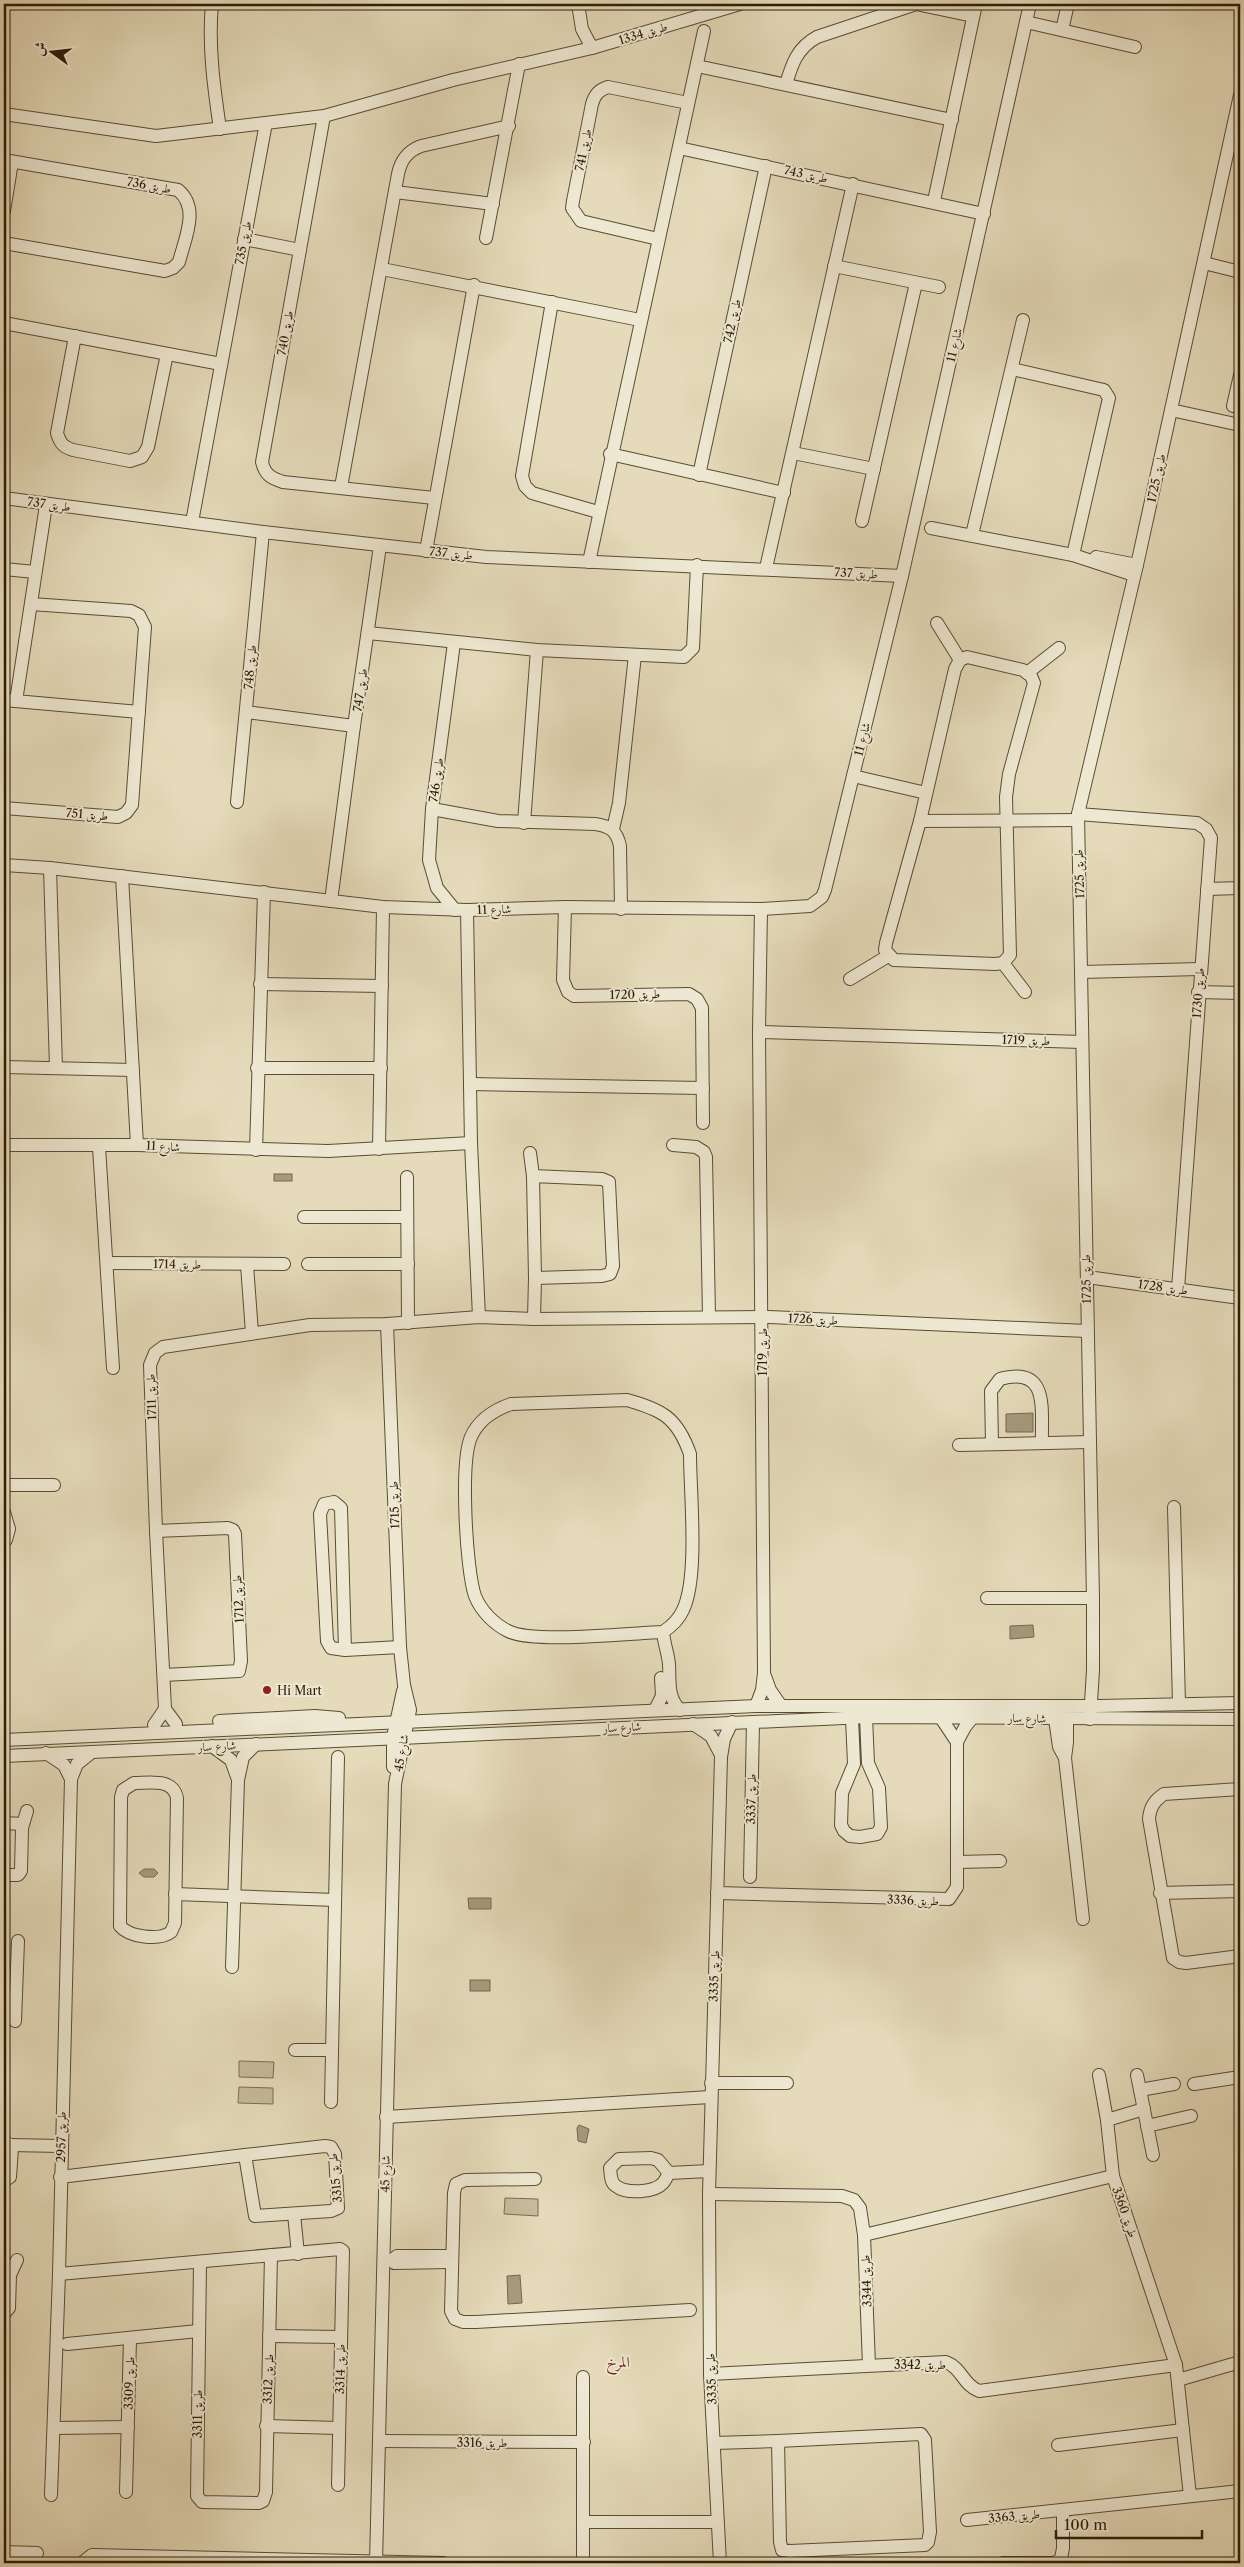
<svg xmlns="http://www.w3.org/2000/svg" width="1244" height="2567" viewBox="0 0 1244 2567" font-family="'Libre Caslon Text',Amiri,serif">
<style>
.green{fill:#c6bb9c;stroke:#796c52}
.water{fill:#a69a7d;stroke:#75684e}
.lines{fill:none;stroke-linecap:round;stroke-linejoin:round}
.minor-casing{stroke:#5a4c34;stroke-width:14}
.minor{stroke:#eee8d2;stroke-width:12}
.poi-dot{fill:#8f2418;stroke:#eee8d2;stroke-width:2}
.labels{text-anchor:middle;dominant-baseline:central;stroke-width:4;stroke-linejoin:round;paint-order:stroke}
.street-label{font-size:12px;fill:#2c1c08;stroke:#eee8d2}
.poi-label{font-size:12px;fill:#2c1c08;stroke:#eee8d2;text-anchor:start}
.quarter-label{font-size:15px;fill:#7a1f14;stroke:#eee8d2}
</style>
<rect width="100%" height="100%" fill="#e5dbba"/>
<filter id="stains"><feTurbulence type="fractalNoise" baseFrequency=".004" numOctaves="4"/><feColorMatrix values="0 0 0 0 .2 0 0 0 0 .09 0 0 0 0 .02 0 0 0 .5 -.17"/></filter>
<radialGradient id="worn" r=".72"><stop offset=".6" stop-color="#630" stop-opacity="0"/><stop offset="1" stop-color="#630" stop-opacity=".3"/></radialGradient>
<g class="green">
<polygon points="239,2061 274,2062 273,2078 239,2077"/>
<polygon points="239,2087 273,2088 273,2104 238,2103"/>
<polygon points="505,2198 538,2199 538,2216 504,2214"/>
</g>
<g class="water">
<rect x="274" y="1174" width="18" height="7"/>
<polygon points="1033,1413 1033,1432 1006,1432 1006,1414"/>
<polygon points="1033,1625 1034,1637 1010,1639 1010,1626"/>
<polygon points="144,1869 154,1869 158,1873 154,1877 144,1877 139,1873"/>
<polygon points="468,1898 491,1898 491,1909 469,1909"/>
<rect x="470" y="1980" width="20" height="11"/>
<polygon points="579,2125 589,2129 586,2143 578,2141 577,2128"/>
<polygon points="520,2275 522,2303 508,2304 507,2276"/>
</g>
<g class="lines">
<defs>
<g id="minor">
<path d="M 212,4 C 208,46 214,88 220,129"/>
<polyline points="578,4 582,29 592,48"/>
<polyline points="1026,22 1135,47"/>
<polyline points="1062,30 1068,4"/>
<polyline points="697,66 952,120"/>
<path d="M 786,84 C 792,64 797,48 817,37 L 916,4 L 973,16"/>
<polyline points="4,114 156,136 324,116 453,80 592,48 740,4"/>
<path d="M 324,116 L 262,462 C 265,475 271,478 283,482 L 434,498"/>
<polyline points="679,148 984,214"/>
<path d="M 4,160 L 178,190 C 200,208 185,238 179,262 L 173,268 L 165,271 L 4,243"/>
<polyline points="395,192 493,204"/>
<polyline points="934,201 976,4"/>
<polyline points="4,211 12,162"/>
<polyline points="486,238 519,64"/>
<polyline points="244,239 300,250"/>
<path d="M 658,239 L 581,221 L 572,208 L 573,201 L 592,104 C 595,94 599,90 608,87 L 688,103"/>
<polyline points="1204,263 1240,272"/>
<polyline points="834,266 939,287"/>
<polyline points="382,269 640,320"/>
<polyline points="552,302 522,476 525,486 532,493 598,512"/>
<polyline points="4,323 221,364"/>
<path d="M 75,336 L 57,433 C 60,443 63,447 73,450 L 130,461 L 142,457 L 148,447 L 167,354"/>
<polyline points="1012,369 1104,390 1109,398 1073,555"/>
<polyline points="1233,406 1240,375"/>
<polyline points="1171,410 1240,425"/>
<polyline points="793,453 874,469"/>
<polyline points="610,454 784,493"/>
<polyline points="699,475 766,166"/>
<path d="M 341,487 L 398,174 C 401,159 408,151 421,146 L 509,126"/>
<polyline points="4,498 263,532 486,557 902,576"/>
<polyline points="862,521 916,283"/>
<polyline points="192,522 266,123"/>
<polyline points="931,528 1073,555 1134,575"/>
<polyline points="972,535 1023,320"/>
<polyline points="426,551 474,285"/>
<polyline points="1096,557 1137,565"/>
<polyline points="589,562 704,31"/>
<polyline points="766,568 853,184"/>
<polyline points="4,569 35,572"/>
<polyline points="937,623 960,660"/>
<polyline points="368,633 537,650 684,657 693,648 697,565"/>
<polyline points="454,643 432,809 429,860 437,888 455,910"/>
<polygon points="967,657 1023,670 1031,676 1034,683 1009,774 1006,797 1010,955 1003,963 995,964 894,960 885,950 886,943 920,821 955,669 960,660"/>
<polyline points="1027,673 1059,648"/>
<polyline points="4,700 139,712"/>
<polyline points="16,701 46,505"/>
<polyline points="246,712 354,726 380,546"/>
<polyline points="853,776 926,793"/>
<polyline points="237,802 263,532"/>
<polyline points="4,808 118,817 126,813 132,805 145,627 139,615 131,611 31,604"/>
<path d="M 432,809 L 498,821 L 595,824 C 610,826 617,831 620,846 L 621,909"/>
<polyline points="1078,814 1197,823 1206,829 1211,838 1178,1289"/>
<polyline points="920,821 1077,820"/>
<polyline points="524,823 537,650"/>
<polyline points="613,829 619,803 635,655"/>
<polyline points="4,865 50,868 383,907 467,910 565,907 761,909 810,906 822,897 825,890 902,576 1030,4"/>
<polyline points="50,868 56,1068"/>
<polyline points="122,876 137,1145"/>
<polyline points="1207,889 1240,888"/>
<polyline points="331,901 354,726"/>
<polyline points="565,907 563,980 568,992 574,996 689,994 697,999 702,1008 703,1123"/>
<polyline points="467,910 471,1143 479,1317"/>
<polyline points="1003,963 1025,992"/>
<polyline points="1081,972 1200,969"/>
<polyline points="850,979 888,956"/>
<polyline points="260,984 382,986"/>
<polyline points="1198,992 1240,993"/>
<polyline points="759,1032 1082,1042"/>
<polyline points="4,1067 133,1070"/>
<polyline points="257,1068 381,1068"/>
<polyline points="470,1084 703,1088"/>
<polyline points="4,1145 137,1145 328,1151 471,1143"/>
<polyline points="673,1145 696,1147 704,1152 706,1157 709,1317"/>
<polyline points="99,1147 113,1368"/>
<polyline points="379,1149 383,907"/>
<polyline points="256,1150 264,892"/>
<polyline points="530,1153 533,1176"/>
<polygon points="533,1176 602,1179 609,1182 613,1266 610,1274 602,1276 535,1278"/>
<polyline points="407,1177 408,1323"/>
<polyline points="304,1217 407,1217"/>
<polyline points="107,1263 284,1264"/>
<polyline points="308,1264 408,1264"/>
<polyline points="247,1265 252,1333"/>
<polyline points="1087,1277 1240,1298"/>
<polyline points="534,1319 535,1278"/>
<path d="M 627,1400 C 662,1410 677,1417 690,1454 C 690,1493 699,1577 683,1610 C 679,1619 672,1626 663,1632 C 631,1633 533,1644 508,1631 C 494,1624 481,1611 475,1596 C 466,1570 460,1462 471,1437 C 478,1421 494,1410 511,1404 Z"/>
<path d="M 992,1444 L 991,1391 L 1000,1379 C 1050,1365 1041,1410 1042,1443"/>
<polyline points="959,1445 1090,1442"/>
<polyline points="5,1485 54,1485"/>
<polyline points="1174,1507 1179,1704"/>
<polyline points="4,1512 9,1529 6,1540 4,1541"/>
<polyline points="156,1531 228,1528 233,1530 235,1534 241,1661 239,1671 164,1675"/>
<polyline points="987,1598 1093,1598"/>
<path d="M 663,1632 C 664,1644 668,1653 669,1664 C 670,1681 667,1697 680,1710"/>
<polyline points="345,1650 341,1508 334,1502 324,1504 320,1514 327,1641 331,1648 345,1650 400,1647"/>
<polyline points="765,1676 770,1690 781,1706"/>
<polyline points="756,1706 762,1690 764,1673 759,1032 761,909"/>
<polyline points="655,1710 662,1696 661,1678"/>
<polyline points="852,1718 854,1764 842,1793 841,1825 844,1831 850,1836 860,1837 877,1834 881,1827 879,1788 868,1763 866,1717"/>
<polyline points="941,1718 957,1742"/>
<polyline points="1055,1719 1059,1747 1065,1758"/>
<polyline points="1067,1719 1067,1742 1065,1758 1083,1919"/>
<polyline points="1090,1719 1093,1670 1093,1598 1078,814 1137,565 1240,95"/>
<polyline points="219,1721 315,1716 339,1718"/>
<polyline points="176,1724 165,1709 156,1531 150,1365 155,1353 163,1347 310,1325 387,1324 479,1317 534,1319 769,1317 1087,1331"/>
<polyline points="693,1724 711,1736 721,1755"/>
<polyline points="154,1725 165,1709"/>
<polyline points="4,1740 756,1706 1099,1706 1240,1703"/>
<polyline points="212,1746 231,1760 237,1777"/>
<polyline points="46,1753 64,1765 71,1779"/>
<polyline points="4,1756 866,1717 1240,1719"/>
<polyline points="393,1767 393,1737 403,1691"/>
<path d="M 134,1783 C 150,1783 173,1778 177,1798 L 175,1923 L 171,1932 C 159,1941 129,1937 120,1926 L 121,1797 L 123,1790 Z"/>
<path d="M 1240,1789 L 1164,1794 C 1154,1801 1150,1807 1149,1819 L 1173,1958 L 1179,1962 L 1186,1963 L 1240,1956"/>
<polyline points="4,1823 23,1824"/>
<polyline points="957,1862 1000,1861"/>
<polyline points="4,1875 18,1875 21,1871 22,1828 27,1811"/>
<polyline points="750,1877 753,1722"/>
<polyline points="717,1893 949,1899 957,1887 957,1742 965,1727 973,1717"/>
<polyline points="1160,1893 1240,1891"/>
<polyline points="175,1894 335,1900"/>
<polyline points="232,1967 238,1780 243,1757 256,1744"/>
<polyline points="15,2021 18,1941"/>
<polyline points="295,2050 332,2050"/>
<polyline points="1099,2075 1107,2120 1113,2176 1176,2365 1190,2496"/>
<polyline points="1137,2075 1153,2155"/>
<polyline points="711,2083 787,2083"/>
<polyline points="1194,2084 1240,2077"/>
<polyline points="1140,2090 1174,2084"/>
<polyline points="331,2102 338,1757"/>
<polyline points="386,2117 710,2097"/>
<polyline points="1107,2120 1144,2109"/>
<polyline points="1147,2126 1191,2116"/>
<polyline points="10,2145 61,2146"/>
<polygon points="325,2146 331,2147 335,2154 338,2208 331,2211 255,2216 245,2155"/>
<path d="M 651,2158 L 658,2160 L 669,2173 C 667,2176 665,2181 663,2183 C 654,2193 626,2194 616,2186 C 610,2182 611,2175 610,2168 L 619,2159 Z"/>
<polyline points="669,2173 709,2171"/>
<polyline points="60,2177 245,2155"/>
<polyline points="535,2179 465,2180 456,2184 454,2193 451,2311 455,2319 463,2322 476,2322 690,2310"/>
<polyline points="4,2181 10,2177 12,2148 9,2144 4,2143"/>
<polyline points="709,2194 842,2196 854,2200 860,2208 864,2235 869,2365"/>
<polyline points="294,2214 298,2254"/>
<polyline points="864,2235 1113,2176"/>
<polyline points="451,2256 397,2256 392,2260 394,2263 451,2262"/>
<polyline points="200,2263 197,2496 202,2502 259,2503 263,2501 266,2492 271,2255"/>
<polyline points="59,2274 340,2249 343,2251 338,2485"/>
<polyline points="4,2314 9,2308 10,2275 17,2260"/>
<polyline points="269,2336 341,2337"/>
<polyline points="67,2344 198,2331"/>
<path d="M 710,2374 L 946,2362 C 962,2368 963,2385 979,2391 L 1176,2365"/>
<polyline points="1178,2380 1240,2362"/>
<polyline points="266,2426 339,2428"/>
<polyline points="54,2428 128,2427"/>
<polygon points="921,2434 925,2440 930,2532 928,2542 925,2545 790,2551 782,2550 780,2542 778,2441"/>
<polyline points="379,2441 584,2442"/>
<polyline points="714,2443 778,2441"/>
<polyline points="1058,2445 1183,2430"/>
<polyline points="126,2492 130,2339"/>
<polyline points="51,2495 59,2274 71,1779 77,1764 92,1752"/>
<polyline points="967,2520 1240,2491"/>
<polyline points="584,2522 717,2522"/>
<polyline points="4,2552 37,2553"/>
<polyline points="82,2563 92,2555 443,2563"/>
<polyline points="376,2563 395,1784 410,1710 404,1685 400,1647 387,1324"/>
<polyline points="583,2563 583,2377"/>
<polyline points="720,2563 710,2374 709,2194 721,1757 724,1739 732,1722"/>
<polyline points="1003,2563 1054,2563 1061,2559 1063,2548 1063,2511"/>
</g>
</defs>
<use href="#minor" class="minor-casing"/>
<use href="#minor" class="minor"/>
</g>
<circle class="poi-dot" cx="267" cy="1690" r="5"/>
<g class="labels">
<g class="street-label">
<text transform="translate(643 33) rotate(-17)">طريق 1334</text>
<text transform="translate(583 150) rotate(-79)">طريق 741</text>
<text transform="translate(806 174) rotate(12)">طريق 743</text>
<text transform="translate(149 185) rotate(10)">طريق 736</text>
<text transform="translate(243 243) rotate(-79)">طريق 735</text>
<text transform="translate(732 321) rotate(-78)">طريق 742</text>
<text transform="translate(285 333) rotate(-80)">طريق 740</text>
<text transform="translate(954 345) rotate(-77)">شارع 11</text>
<text transform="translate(1156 478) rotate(-78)">طريق 1725</text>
<text transform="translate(49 504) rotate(8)">طريق 737</text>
<text transform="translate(451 553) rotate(6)">طريق 737</text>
<text transform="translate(856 573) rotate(3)">طريق 737</text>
<text transform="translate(250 667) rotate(-85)">طريق 748</text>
<text transform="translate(360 690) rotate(-82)">طريق 747</text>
<text transform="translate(862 739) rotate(-76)">شارع 11</text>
<text transform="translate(436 780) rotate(-82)">طريق 746</text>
<text transform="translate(87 814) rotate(5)">طريق 751</text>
<text transform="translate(1079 874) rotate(-92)">طريق 1725</text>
<text transform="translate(494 909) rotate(-2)">شارع 11</text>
<text transform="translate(1198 993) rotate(-86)">طريق 1730</text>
<text transform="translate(635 994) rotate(-1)">طريق 1720</text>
<text transform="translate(1026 1040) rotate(2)">طريق 1719</text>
<text transform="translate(163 1146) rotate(3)">شارع 11</text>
<text transform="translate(177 1264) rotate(1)">طريق 1714</text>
<text transform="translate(1086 1279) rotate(-91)">طريق 1725</text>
<text transform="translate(1163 1287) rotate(8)">طريق 1728</text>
<text transform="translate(813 1319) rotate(3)">طريق 1726</text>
<text transform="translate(762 1352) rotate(-90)">طريق 1719</text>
<text transform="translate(151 1397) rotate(-92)">طريق 1711</text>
<text transform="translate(394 1505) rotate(-92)">طريق 1715</text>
<text transform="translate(238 1599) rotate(-93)">طريق 1712</text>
<text transform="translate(1027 1718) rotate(1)">شارع سار</text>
<text transform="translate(622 1727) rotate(-3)">شارع سار</text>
<text transform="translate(217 1746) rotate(-3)">شارع سار</text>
<text transform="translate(401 1753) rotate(-80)">شارع 45</text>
<text transform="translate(751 1799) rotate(-89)">طريق 3337</text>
<text transform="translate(913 1900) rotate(2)">طريق 3336</text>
<text transform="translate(714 1976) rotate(-88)">طريق 3335</text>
<text transform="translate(61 2137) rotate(-89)">طريق 2957</text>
<text transform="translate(385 2174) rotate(-89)">شارع 45</text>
<text transform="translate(335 2178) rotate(-96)">طريق 3315</text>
<text transform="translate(1125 2212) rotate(71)">طريق 3360</text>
<text transform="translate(866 2281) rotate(-92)">طريق 3344</text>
<text x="920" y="2364">طريق 3342</text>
<text transform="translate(340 2369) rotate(-89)">طريق 3314</text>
<text transform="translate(268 2379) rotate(-88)">طريق 3312</text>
<text transform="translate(711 2379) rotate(-92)">طريق 3335</text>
<text transform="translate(129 2383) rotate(-88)">طريق 3309</text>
<text transform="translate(197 2414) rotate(-90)">طريق 3311</text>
<text x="482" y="2442">طريق 3316</text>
<text transform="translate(1014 2516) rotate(-5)">طريق 3363</text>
</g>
<g class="poi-label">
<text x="277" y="1690">Hi Mart</text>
</g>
<g class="quarter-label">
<text x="618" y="2361">المرخ</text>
</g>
</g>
<rect width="1244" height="2567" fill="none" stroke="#e5dbba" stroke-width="20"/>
<rect x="5" y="5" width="1234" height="2557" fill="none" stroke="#2c1c08" stroke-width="2.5"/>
<rect x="10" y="10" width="1224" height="2547" fill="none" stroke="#2c1c08"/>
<g transform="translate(52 52) rotate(285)" stroke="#eee8d2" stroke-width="4" paint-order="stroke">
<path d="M0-4L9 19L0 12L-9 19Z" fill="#2c1c08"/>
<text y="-8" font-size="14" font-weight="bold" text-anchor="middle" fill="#2c1c08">ش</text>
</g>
<path d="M1056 2530v8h146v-8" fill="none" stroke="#2c1c08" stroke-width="2.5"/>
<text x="1064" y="2530" font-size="15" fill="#2c1c08" stroke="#eee8d2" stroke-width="4" paint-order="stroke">100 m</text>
<rect width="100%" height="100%" filter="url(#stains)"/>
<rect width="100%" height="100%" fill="url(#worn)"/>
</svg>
